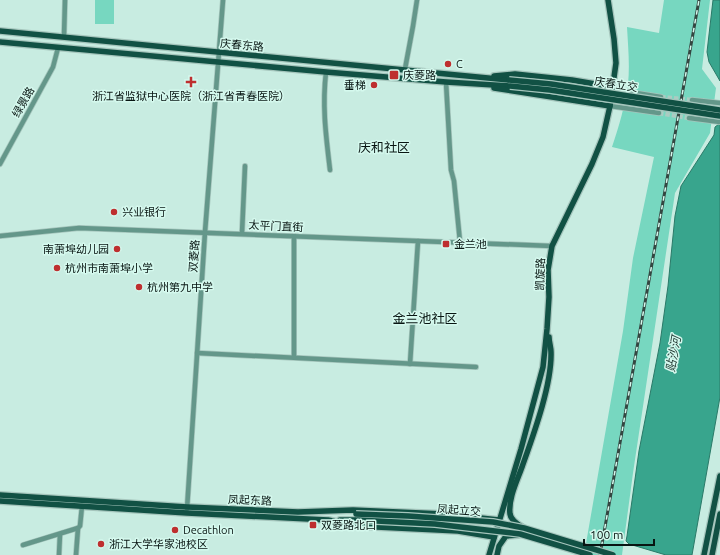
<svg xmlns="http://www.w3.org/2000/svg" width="720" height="555" viewBox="0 0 720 555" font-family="Ubuntu,'Noto Sans SC',sans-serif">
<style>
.green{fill:#77d7c0}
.water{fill:#38a58d;stroke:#2a7a68}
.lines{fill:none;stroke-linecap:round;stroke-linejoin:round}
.minor-tunnel{stroke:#abccc2;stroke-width:4.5;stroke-dasharray:4.5 2;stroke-linecap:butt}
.minor-casing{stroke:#a5c5bc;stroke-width:6}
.major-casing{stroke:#a5c5bc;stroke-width:8}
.minor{stroke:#64978a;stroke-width:4.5}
.major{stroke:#115144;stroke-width:5.5}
.rail-casing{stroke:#344641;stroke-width:3}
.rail{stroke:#d5f9ee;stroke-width:1.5;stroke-dasharray:4.5;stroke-linecap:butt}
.major-bridge-casing{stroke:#a5c5bc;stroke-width:8;stroke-linecap:butt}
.major-bridge{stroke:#115144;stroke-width:5.5}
.poi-dot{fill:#be2f2f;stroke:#d5f9ee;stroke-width:1.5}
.labels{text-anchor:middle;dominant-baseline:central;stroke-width:3;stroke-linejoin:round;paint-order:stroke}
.street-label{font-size:11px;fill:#081512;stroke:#d5f9ee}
.poi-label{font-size:11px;fill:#081512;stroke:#d5f9ee;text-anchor:start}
.water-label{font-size:12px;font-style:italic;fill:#233a34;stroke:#d5f9ee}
.quarter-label{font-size:13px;fill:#081512;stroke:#d5f9ee}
</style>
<rect width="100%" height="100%" fill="#c8ece1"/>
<g class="green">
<rect x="95" y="0" width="19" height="24"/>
<path d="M 664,0 L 710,0 L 702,69 L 716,88 L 710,133 L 675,193 L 633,473 L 622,555 L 584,555 L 623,331 L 633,258 L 654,157 L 612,147 C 619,126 625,106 628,84 C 630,65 628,46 627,27 L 659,33 Z"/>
</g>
<g class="water">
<polygon points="713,0 720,0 720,81 709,62 707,52"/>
<polygon points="719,124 720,124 720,397 692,555 666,555 629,544 626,541 627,536 639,451 660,343 668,286 675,216 681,186 714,135 715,127"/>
</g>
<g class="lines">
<g class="minor-tunnel">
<polyline points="661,97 692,100"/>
<polyline points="659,113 689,118"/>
</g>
<defs>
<g id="minor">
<polyline points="64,37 65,0"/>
<polyline points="405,69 413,26 417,0"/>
<path d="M 326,72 C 322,107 326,136 330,170"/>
<polyline points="446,82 451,170 454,181 460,242"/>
<polyline points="613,87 618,90 661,97"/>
<polyline points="692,100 720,103"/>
<polyline points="610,106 659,113"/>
<polyline points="689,118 720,122"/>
<polyline points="0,164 53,67 58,48"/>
<polyline points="242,233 245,166"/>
<polyline points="0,236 79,228 552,246"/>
<polyline points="197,353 476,367"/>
<polyline points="294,357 294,236"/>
<polyline points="410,364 418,241"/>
<polyline points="187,509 205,232 223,0"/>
<polyline points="23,545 78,528 80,526 82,506"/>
<polyline points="59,555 60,534"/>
<polyline points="76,555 78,528"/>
</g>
<g id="major">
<polyline points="0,31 509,80"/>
<polyline points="0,42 326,72 446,82 510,86"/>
<polyline points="494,76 515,74 572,80 613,87"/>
<polyline points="494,88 610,106"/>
<polyline points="0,495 187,507 298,512 353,510 444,514 499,520"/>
<polyline points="0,501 187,513 328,520 356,526 458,531 494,537"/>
<polyline points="340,520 357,520"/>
<path d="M 522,527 C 517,524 511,520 510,514 C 508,499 517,481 522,467 C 533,436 552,385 551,352 C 551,347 549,342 549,337"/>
<polyline points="489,555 521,449 543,367 547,329 549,297 548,270 552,246 592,164 603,137 610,106 616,63 614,39 608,0"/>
<polyline points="497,555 499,546 506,536 518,535"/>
<polyline points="704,555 720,476"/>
<polyline points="712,555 720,514"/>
</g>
</defs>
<use href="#minor" class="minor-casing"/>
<use href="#major" class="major-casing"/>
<use href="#minor" class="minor"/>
<use href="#major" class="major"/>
<defs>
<polyline id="rail" points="600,555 699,0"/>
</defs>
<use href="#rail" class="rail-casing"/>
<use href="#rail" class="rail"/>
<defs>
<g id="major-bridge">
<polyline points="509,80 551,84 720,110"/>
<polyline points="510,86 550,90 720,116"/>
<polyline points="356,514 408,516 493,522 524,528 613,555"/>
<polyline points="357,520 435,524 520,534 590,555"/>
</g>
</defs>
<use href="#major-bridge" class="major-bridge-casing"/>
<use href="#major-bridge" class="major-bridge"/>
</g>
<g class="poi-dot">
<circle cx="448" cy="64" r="4"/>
<rect x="389" y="70" width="10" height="10" rx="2"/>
<path d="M189 76h4v4h4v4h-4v4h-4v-4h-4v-4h4z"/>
<circle cx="374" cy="85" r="4"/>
<circle cx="114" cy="212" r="4"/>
<rect x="442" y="240" width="8" height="8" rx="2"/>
<circle cx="117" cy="249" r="4"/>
<circle cx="57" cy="268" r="4"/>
<circle cx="139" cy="287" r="4"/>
<rect x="309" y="521" width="8" height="8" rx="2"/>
<circle cx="175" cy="530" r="4"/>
<circle cx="101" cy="544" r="4"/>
</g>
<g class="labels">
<g class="street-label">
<text transform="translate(242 45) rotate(5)">庆春东路</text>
<text transform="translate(616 84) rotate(9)">庆春立交</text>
<text transform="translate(23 102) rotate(-61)">绿景路</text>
<text transform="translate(276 226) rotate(3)">太平门直街</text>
<text transform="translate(194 256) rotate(-86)">双菱路</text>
<text transform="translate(540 274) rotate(-88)">凯旋路</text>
<text transform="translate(250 500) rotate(2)">凤起东路</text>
<text transform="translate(459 510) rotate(4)">凤起立交</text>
</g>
<g class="poi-label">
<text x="456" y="64">C</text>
<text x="403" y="75">庆菱路</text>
<text x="366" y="85" text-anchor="end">垂梯</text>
<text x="191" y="96" text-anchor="middle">浙江省监狱中心医院（浙江省青春医院）</text>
<text x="122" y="212">兴业银行</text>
<text x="454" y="244">金兰池</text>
<text x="109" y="249" text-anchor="end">南萧埠幼儿园</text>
<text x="65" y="268">杭州市南萧埠小学</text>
<text x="147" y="287">杭州第九中学</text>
<text x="321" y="525">双菱路北口</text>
<text x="183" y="530">Decathlon</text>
<text x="109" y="544">浙江大学华家池校区</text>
</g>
<g class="water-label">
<text transform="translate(673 354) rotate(-80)">贴沙河</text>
</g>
<g class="quarter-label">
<text x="384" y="147">庆和社区</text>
<text x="425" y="318">金兰池社区</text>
</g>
</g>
<path d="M584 539v6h70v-6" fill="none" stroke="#081512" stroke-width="2"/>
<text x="590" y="539" font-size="12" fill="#081512" stroke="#d5f9ee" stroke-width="3" paint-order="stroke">100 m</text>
</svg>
